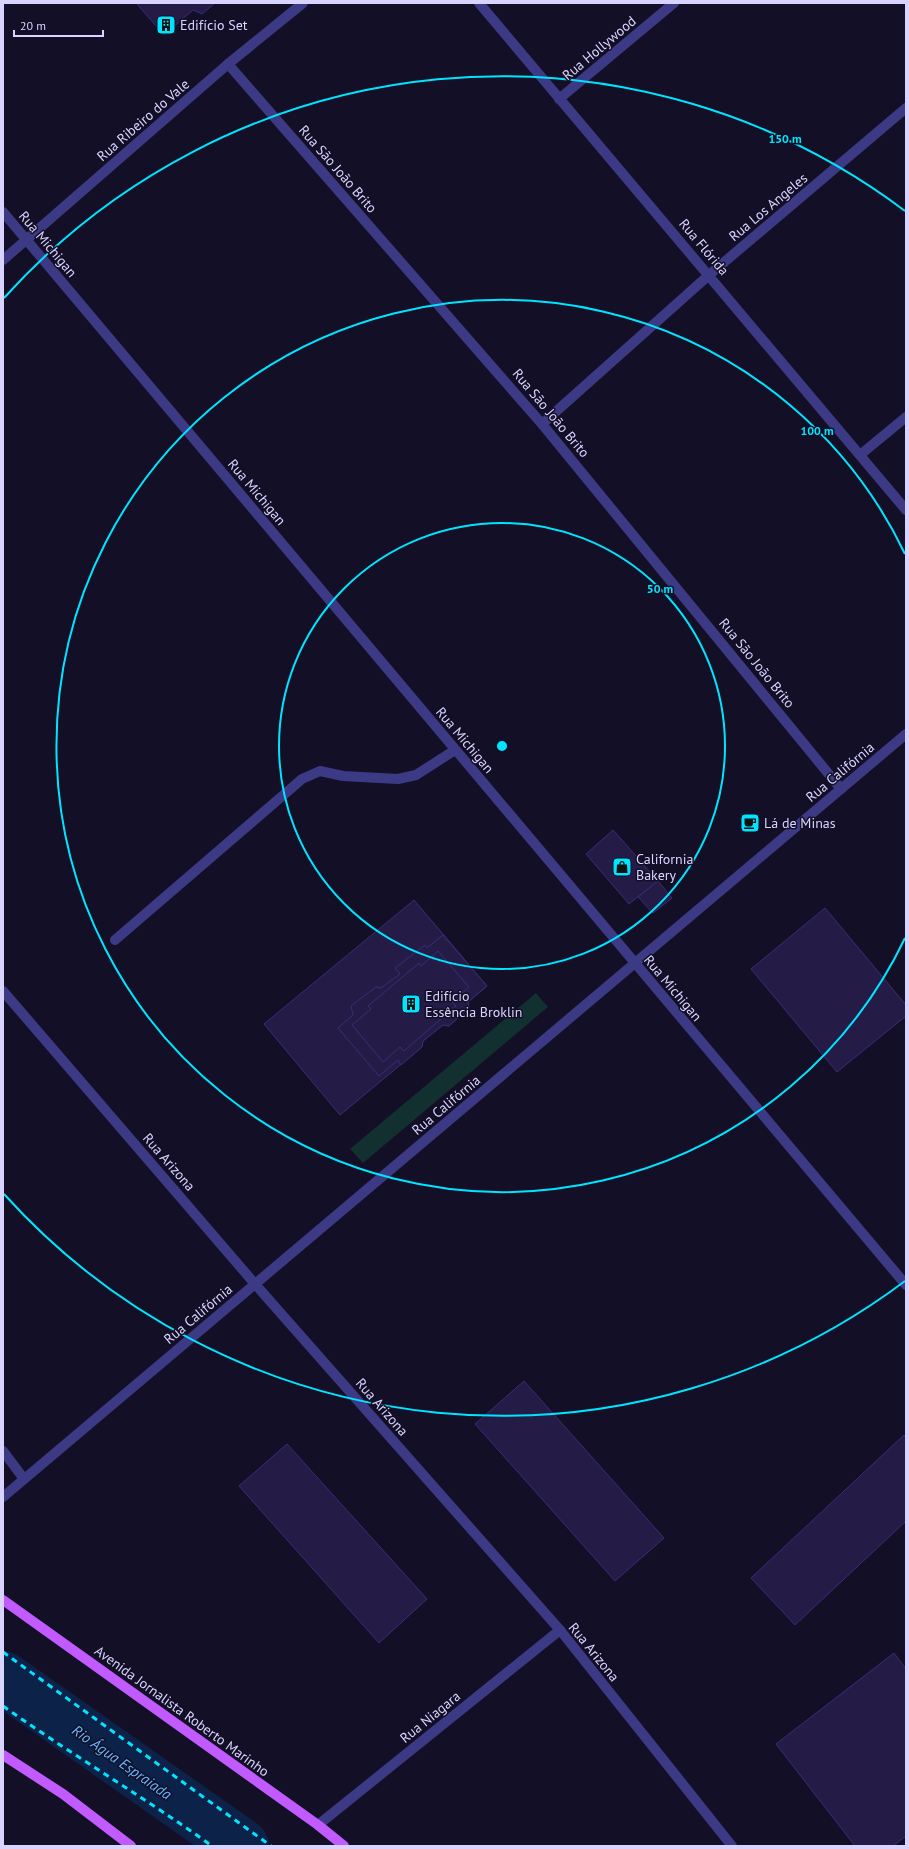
<svg xmlns="http://www.w3.org/2000/svg" width="909" height="1849" viewBox="0 0 909 1849" font-family="'PT Sans',sans-serif">
<style>
.green{fill:#12302f}
.lines{fill:none;stroke-linecap:round;stroke-linejoin:round}
.river{stroke:#0c2248;stroke-width:54}
.building{fill:#241b47;stroke:#3b2d73}
.service{stroke:#3d3a85;stroke-width:10}
.minor{stroke:#3d3a85;stroke-width:10}
.tertiary{stroke:#3d3a85;stroke-width:10}
.primary{stroke:#c25bff;stroke-width:10}
.rail{stroke:#00e5ff;stroke-width:3;stroke-dasharray:6 5;stroke-linecap:butt}
.ring{fill:none;stroke:#00e5ff;stroke-width:2}
.labels{text-anchor:middle;dominant-baseline:central;stroke-width:3;stroke-linejoin:round;paint-order:stroke}
.poi-label{font-size:14px;fill:#d9d4ff;stroke:#130f26;text-anchor:start}
.street-label{font-size:14px;fill:#d9d4ff;stroke:#130f26}
.water-label{font-size:15px;font-style:italic;fill:#62b6ff;stroke:#130f26}
.centre{fill:#00e5ff;stroke:#130f26;stroke-width:2}
.ring-label{font-size:12px;text-anchor:middle;font-weight:bold;fill:#00e5ff;stroke:#130f26;stroke-width:3;stroke-linejoin:round;paint-order:stroke}
</style>
<rect width="100%" height="100%" fill="#130f26"/>
<polygon class="green" points="536,993 548,1007 363,1163 350,1149"/>
<g class="lines">
<polyline class="river" points="3,1678 242,1846"/>
</g>
<g class="building">
<polygon points="136,3 215,3 202,14 193,10 164,35"/>
<polygon points="613,830 658,881 629,904 586,854"/>
<polygon points="658,881 672,898 653,913 638,897"/>
<polygon points="414,900 487,986 468,1002 469,1008 449,1026 443,1025 423,1041 422,1047 340,1115 264,1024"/>
<polygon points="825,908 906,1005 906,1016 837,1072 751,969"/>
<polygon points="443,935 487,986 468,1002 469,1008 449,1026 443,1025 423,1041 422,1047 401,1065 398,1060 379,1076 338,1028 353,1015 351,1006 376,987 381,988 400,974 395,968 425,945 427,948"/>
<polygon points="438,951 469,987 452,1002 456,1006 404,1051 400,1047 383,1062 352,1025 371,1009 368,1006 419,963 421,966"/>
<polygon points="524,1381 664,1538 615,1581 475,1424"/>
<polygon points="904,1435 906,1437 906,1521 795,1625 751,1578"/>
<polygon points="287,1444 427,1599 379,1643 239,1486"/>
<polygon points="894,1653 906,1669 906,1836 893,1846 855,1846 776,1744"/>
</g>
<g class="lines">
<g class="service">
<polyline points="115,940 302,779 320,771 343,776 398,779 416,775 455,750"/>
<polyline points="3,1451 24,1479"/>
</g>
<g class="minor">
<polyline points="479,3 906,510"/>
<polyline points="228,64 542,424 841,789"/>
<polyline points="559,99 674,3"/>
<polyline points="3,212 906,1285"/>
<polyline points="542,424 709,275 906,108"/>
<polyline points="860,455 906,417"/>
<polyline points="3,991 255,1284 560,1630 732,1846"/>
<polyline points="3,1497 906,734"/>
<polyline points="318,1825 560,1630"/>
</g>
<polyline class="tertiary" points="3,260 228,64 303,3"/>
<g class="primary">
<polyline points="3,1600 318,1825 344,1846"/>
<polyline points="3,1755 63,1794 131,1846"/>
</g>
<g class="rail">
<polyline points="3,1652 271,1846"/>
<path d="M 3,1706 C 72,1755 144,1797 212,1846"/>
</g>
</g>
<g class="ring">
<circle cx="502" cy="746" r="223"/>
<path d="M905 938A446 446 0 1 1 905 554"/>
<path d="M905 1281A670 670 0 0 1 4 1194M4 298A670 670 0 0 1 905 211"/>
</g>
<defs>
<symbol id="building-square" viewBox="-11 -11 22 22"><rect x="-9" y="-9" width="18" height="18" rx="4" fill="#00e5ff" stroke="#130f26"/><path d="M-4-6H4V6H1V3H-1V6H-4ZM-2.5-4.3h1.7v1.8h-1.7ZM.8-4.3h1.7v1.8H.8ZM-2.5-1h1.7V.8h-1.7ZM.8-1h1.7V.8H.8Z" fill="#111"/></symbol>
<symbol id="cafe-square" viewBox="-11 -11 22 22"><rect x="-9" y="-9" width="18" height="18" rx="4" fill="#00e5ff" stroke="#130f26"/><path d="M-5.5-4.5H6V0H3Q3 3.5 0 3.5H-2.5Q-5.5 3.5-5.5 0ZM3-3.2v2h1.7v-2ZM-6 4.5H4V6H-6Z" fill="#111"/></symbol>
<symbol id="shop-square" viewBox="-11 -11 22 22"><rect x="-9" y="-9" width="18" height="18" rx="4" fill="#00e5ff" stroke="#130f26"/><path d="M-5-2.5h2.3a2.7 3.5 0 0 1 5.4 0H5L5.5 6h-11ZM-1.5-2.5h3a1.5 2.3 0 0 0-3 0Z" fill="#111"/></symbol>
</defs>
<g fill-rule="evenodd">
<use href="#building-square" x="155" y="14" width="22" height="22"/>
<use href="#cafe-square" x="739" y="812" width="22" height="22"/>
<use href="#shop-square" x="611" y="856" width="22" height="22"/>
<use href="#building-square" x="400" y="993" width="22" height="22"/>
</g>
<g class="labels">
<g class="poi-label">
<text x="180" y="25">Edifício Set</text>
<text x="764" y="823">Lá de Minas</text>
<text x="636" y="859">California<tspan x="636" dy="16">Bakery</tspan></text>
<text x="425" y="996">Edifício<tspan x="425" dy="16">Essência Broklin</tspan></text>
</g>
<g class="street-label">
<text transform="translate(599 48) rotate(-40)">Rua Hollywood</text>
<text transform="translate(143 120) rotate(-41)">Rua Ribeiro do Vale</text>
<text transform="translate(338 169) rotate(49)">Rua São João Brito</text>
<text transform="translate(768 207) rotate(-40)">Rua Los Angeles</text>
<text transform="translate(48 244) rotate(50)">Rua Michigan</text>
<text transform="translate(704 247) rotate(50)">Rua Flórida</text>
<text transform="translate(551 413) rotate(50)">Rua São João Brito</text>
<text transform="translate(257 492) rotate(50)">Rua Michigan</text>
<text transform="translate(757 663) rotate(51)">Rua São João Brito</text>
<text transform="translate(465 740) rotate(50)">Rua Michigan</text>
<text transform="translate(840 772) rotate(-40)">Rua Califórnia</text>
<text transform="translate(673 988) rotate(50)">Rua Michigan</text>
<text transform="translate(446 1105) rotate(-40)">Rua Califórnia</text>
<text transform="translate(169 1162) rotate(49)">Rua Arizona</text>
<text transform="translate(198 1314) rotate(-40)">Rua Califórnia</text>
<text transform="translate(382 1407) rotate(49)">Rua Arizona</text>
<text transform="translate(594 1652) rotate(51)">Rua Arizona</text>
<text transform="translate(182 1711) rotate(36)">Avenida Jornalista Roberto Marinho</text>
<text transform="translate(430 1717) rotate(-39)">Rua Niagara</text>
</g>
<g class="water-label">
<text transform="translate(122 1762) rotate(35)">Rio Água Espraiada</text>
</g>
</g>
<circle cx="502" cy="746" r="6" class="centre"/>
<g class="ring-label">
<text x="785" y="143">150 m</text>
<text x="817" y="435">100 m</text>
<text x="660" y="593">50 m</text>
</g>
<rect width="909" height="1849" fill="none" stroke="#d9d4ff" stroke-width="8"/>
<path d="M14 30v6h89v-6" fill="none" stroke="#d9d4ff" stroke-width="2"/>
<text x="20" y="30" font-size="12" fill="#d9d4ff" stroke="#130f26" stroke-width="3" paint-order="stroke">20 m</text>
</svg>
